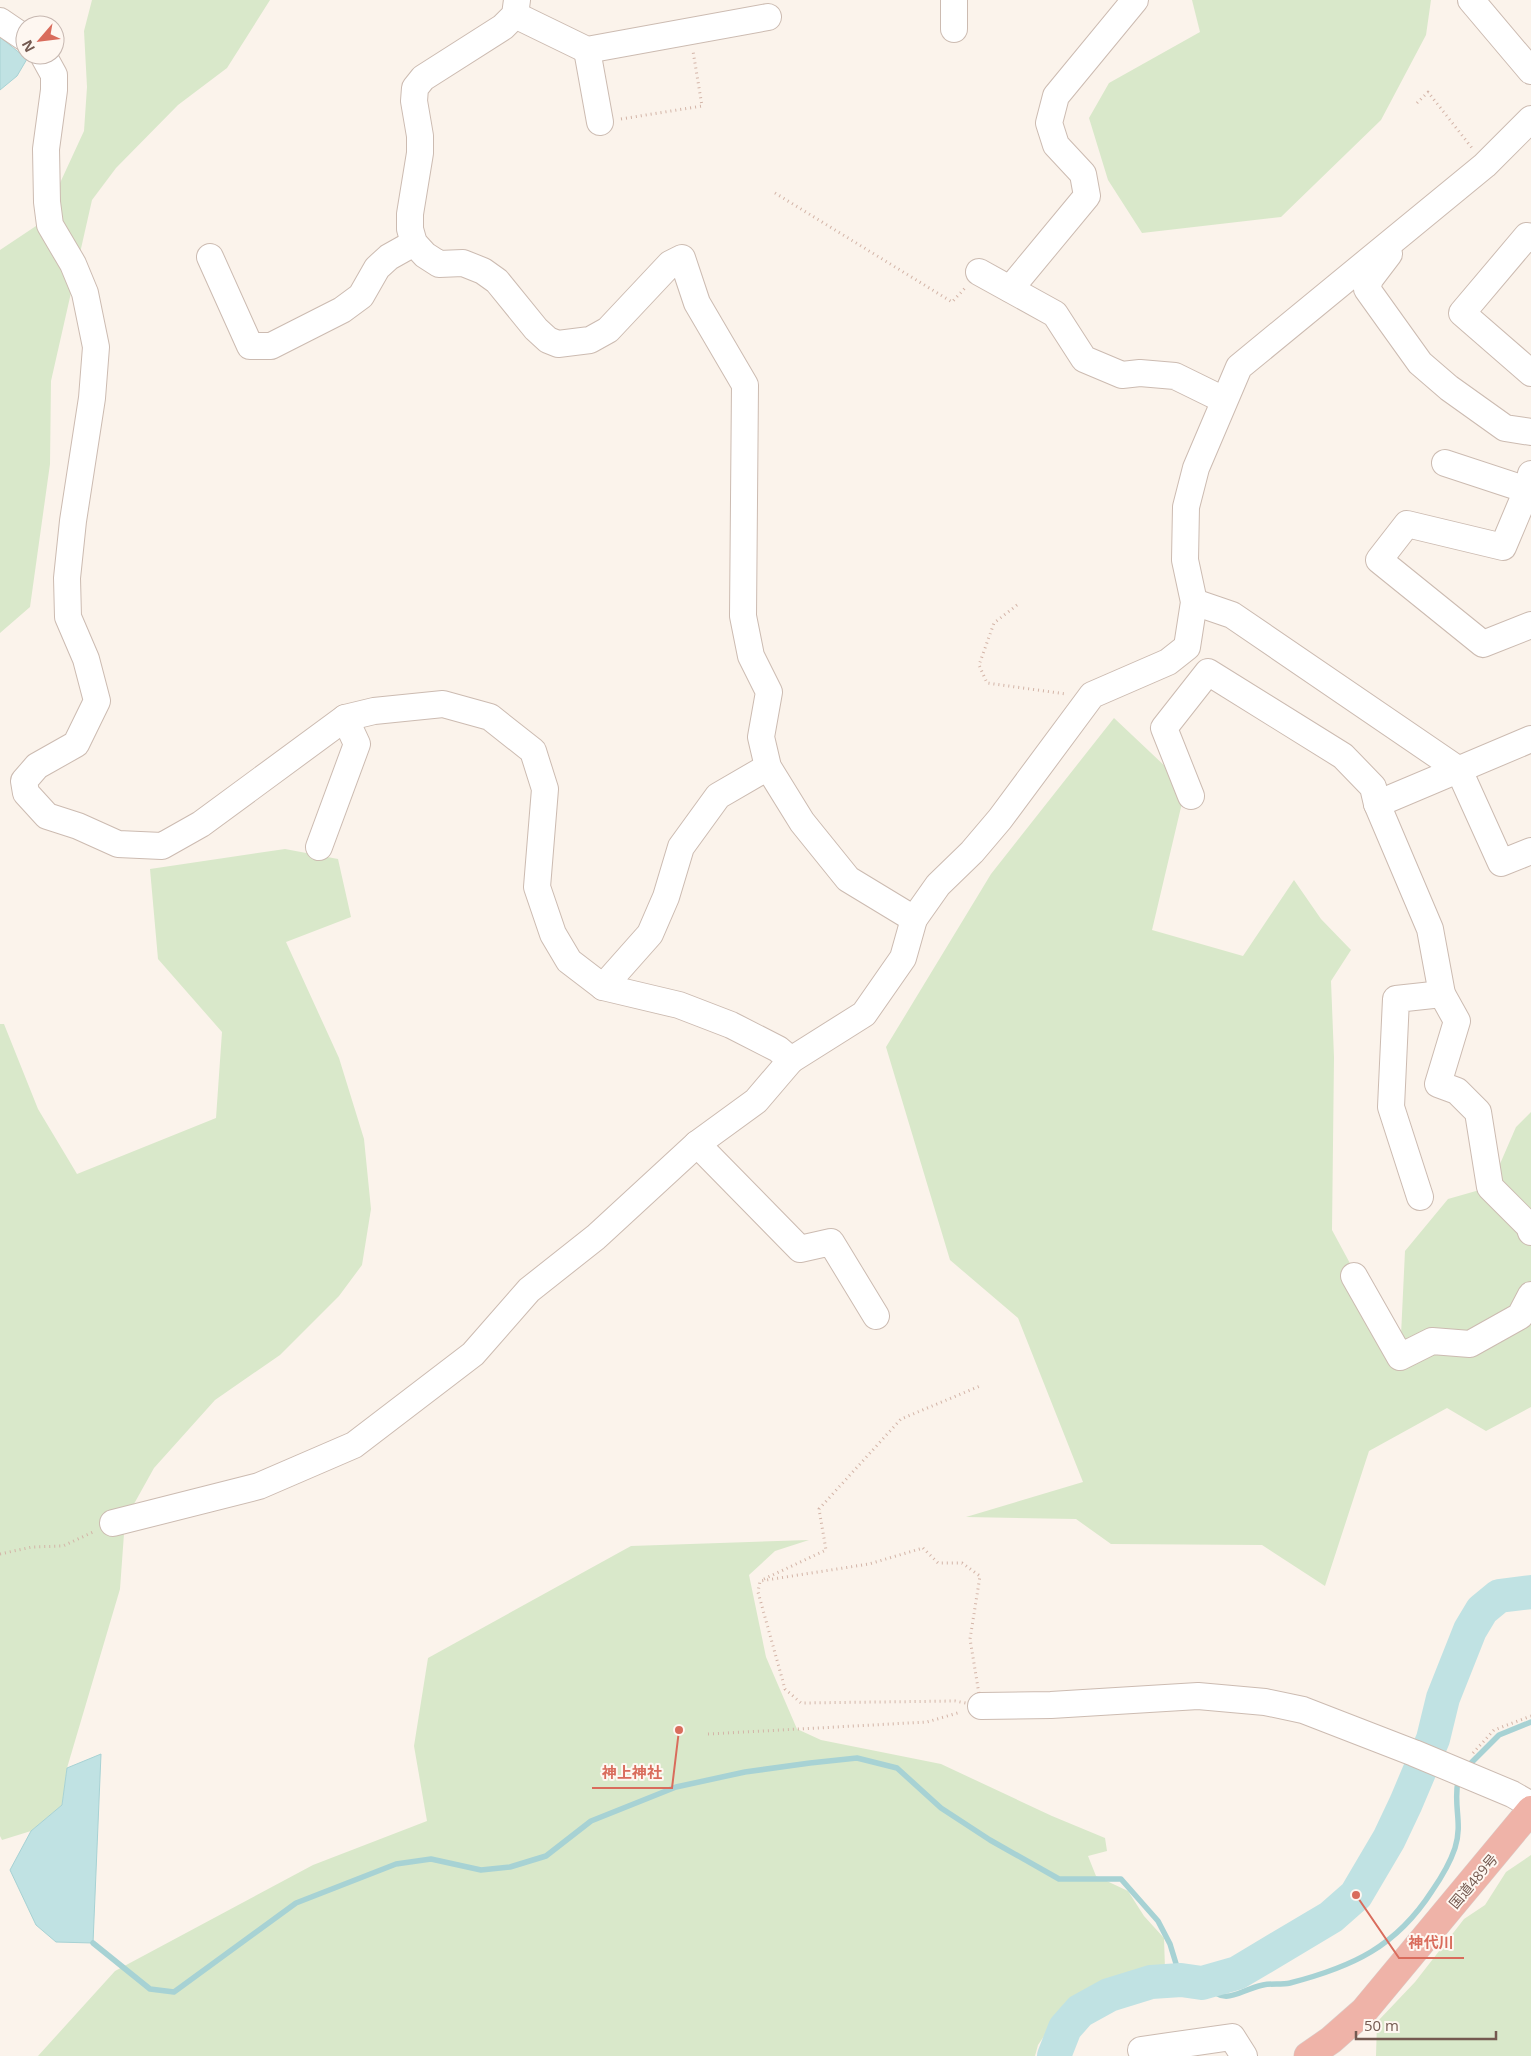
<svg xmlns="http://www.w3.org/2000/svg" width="1531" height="2056" viewBox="0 0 1531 2056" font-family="'Open Sans','Noto Sans JP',sans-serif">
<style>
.green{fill:#d9e8ca}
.water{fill:#c0e2e3;stroke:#a7d2d4}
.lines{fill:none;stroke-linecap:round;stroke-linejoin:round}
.stream{stroke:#a7d2d4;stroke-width:5.5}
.river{stroke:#c0e2e3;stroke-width:34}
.minor-casing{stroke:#ccbbb1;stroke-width:28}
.highway-casing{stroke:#d8d1ce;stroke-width:29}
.path{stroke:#d3b4a7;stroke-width:3;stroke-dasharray:1 4;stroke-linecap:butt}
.minor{stroke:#fff;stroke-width:26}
.highway{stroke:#efb3a8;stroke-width:28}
.labels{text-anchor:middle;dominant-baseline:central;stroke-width:4;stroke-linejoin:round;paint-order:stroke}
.street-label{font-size:14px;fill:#745950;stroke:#fef7f1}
.leader{fill:none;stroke:#d96c5c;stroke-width:2}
.callout-dot{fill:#d96c5c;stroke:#fef7f1;stroke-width:2}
.callout-label{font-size:15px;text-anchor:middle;font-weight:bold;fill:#d96c5c;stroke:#fef7f1;stroke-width:4;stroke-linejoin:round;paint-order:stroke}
</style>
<rect width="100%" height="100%" fill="#fbf3eb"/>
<g class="green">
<polygon points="92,0 270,0 227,68 178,105 116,168 92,200 51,381 50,464 30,607 0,633 0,250 42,222 84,131 87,87 84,31"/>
<polygon points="1192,0 1431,0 1426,35 1381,120 1281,217 1142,233 1108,180 1089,118 1109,83 1200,32"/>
<polygon points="1114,718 1186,786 1152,930 1243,956 1294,880 1321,919 1351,950 1331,981 1334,1057 1332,1230 1400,1356 1405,1251 1448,1199 1490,1187 1516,1127 1531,1112 1531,1407 1486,1431 1447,1408 1369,1451 1325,1586 1262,1545 1111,1544 1076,1519 966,1517 1083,1482 1018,1318 950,1260 886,1047 991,874"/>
<polygon points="285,849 338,859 351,917 286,942 339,1058 364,1139 371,1209 362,1265 339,1296 280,1355 215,1400 154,1468 125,1520 120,1589 67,1768 62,1805 31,1831 2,1840 0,1836 0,1024 4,1024 38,1109 77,1174 216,1118 222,1032 158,959 150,869"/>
<polygon points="809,1540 775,1551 749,1575 766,1657 797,1729 821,1740 941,1764 1052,1816 1105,1838 1107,1851 1088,1856 1096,1876 1128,1891 1144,1916 1164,1938 1165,1969 1112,1981 1065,2005 1038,2045 1035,2056 38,2056 115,1971 313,1865 427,1821 414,1746 428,1658 631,1546"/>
<polygon points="1531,1855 1531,2056 1376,2056 1377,2022 1415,1982 1464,1919 1485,1905 1506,1872"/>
</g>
<g class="water">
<polygon points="0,37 27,59 17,76 0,90"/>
<polygon points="101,1754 93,1943 56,1942 36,1925 10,1870 31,1831 62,1805 67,1768"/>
</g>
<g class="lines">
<g class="stream">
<polyline points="1468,1766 1499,1735 1531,1722"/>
<polyline points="93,1943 150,1989 174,1992 296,1903 396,1864 431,1859 481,1870 510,1867 546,1856 591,1821 676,1787 745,1772 810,1763 857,1758 897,1768 941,1808 990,1840 1059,1879 1121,1879 1158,1921 1170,1944 1181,1980"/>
<path d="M 1202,1983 C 1229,2008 1235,1991 1263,1985 C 1272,1983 1281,1985 1290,1983 C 1352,1967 1396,1947 1432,1891 C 1441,1878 1450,1863 1455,1848 C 1463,1823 1453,1806 1458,1781"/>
</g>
<polyline class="river" points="1054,2056 1065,2028 1080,2011 1109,1995 1151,1982 1181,1980 1202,1983 1237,1973 1331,1917 1356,1895 1389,1839 1406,1803 1433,1739 1443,1698 1470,1630 1482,1610 1499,1596 1531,1592"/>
<defs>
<g id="minor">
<polyline points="517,0 515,15 503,27 423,78 415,88 414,101 420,136 420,153 410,214 410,229 414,243 425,255 439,264 463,263 483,271 497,281 536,329 548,340 558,344 590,340 608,330 670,264 682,258 697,303 745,385 743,616 751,656 769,692 761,737 768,767 802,822 848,879 914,919"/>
<polyline points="1471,0 1531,71"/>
<polyline points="515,15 587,50 768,17"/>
<polyline points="0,21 25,38"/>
<polyline points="954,29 954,0"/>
<polyline points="587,50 600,122"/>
<polyline points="43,55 54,75 54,90 46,149 47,202 50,225 73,264 85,293 96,347 92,398 73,521 67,578 68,617 86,659 97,701 76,744 37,766 24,781 26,793 47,816 78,826 118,844 162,846 201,824 345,718 374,711 443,704 490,717 533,751 545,789 537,887 553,934 569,961 603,987 679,1005 731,1025 778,1049 791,1060 864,1014 903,958 914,919 938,885 972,852 1000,819 1092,695 1168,662 1187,647 1194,602 1185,560 1186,507 1196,468 1239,367 1485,165 1531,119"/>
<polyline points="1531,239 1527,236 1462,313 1531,373"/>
<polyline points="1389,254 1370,279 1367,289 1420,363 1449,388 1505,428 1531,432"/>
<polyline points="210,257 250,346 271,346 342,310 361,296 377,268 389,257 414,243"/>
<polyline points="979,272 1055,314 1084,359 1122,375 1140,373 1175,376 1224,400"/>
<polyline points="1010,289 1087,196 1083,174 1056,145 1049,123 1056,96 1135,0"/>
<polyline points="1445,463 1527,490"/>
<polyline points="1531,474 1527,490 1503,547 1407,524 1379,560 1483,644 1531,625"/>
<polyline points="1194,602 1232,615 1459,770 1501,863 1531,851"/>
<polyline points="1191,796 1164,728 1208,672 1343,756 1373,787 1377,804 1430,929 1442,994 1457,1021 1438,1084 1457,1091 1478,1112 1490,1187 1529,1226 1531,1232"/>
<polyline points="1377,804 1531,739"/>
<polyline points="319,847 357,744 345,718"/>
<polyline points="603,987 650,934 666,897 681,847 718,796 768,767"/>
<polyline points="697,1144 800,1249 831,1242 876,1316"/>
<polyline points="1420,1197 1391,1107 1396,999 1442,994"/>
<polyline points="1354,1276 1400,1357 1432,1341 1470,1344 1520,1316 1531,1295"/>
<polyline points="113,1523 259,1486 354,1445 473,1354 529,1290 596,1237 697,1144 756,1101 791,1060"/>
<polyline points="981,1706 1051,1705 1198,1696 1265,1702 1303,1710 1414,1753 1512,1794 1531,1805"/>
<polyline points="1141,2050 1232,2037 1244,2056"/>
</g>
<polyline id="highway" points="1308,2056 1331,2040 1364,2011 1531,1810"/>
</defs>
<use href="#minor" class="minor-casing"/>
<use href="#highway" class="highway-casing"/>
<g class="path">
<polyline points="1417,103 1428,92 1472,148"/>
<polyline points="621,119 702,106 693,51"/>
<polyline points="775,193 952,302 966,287"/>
<polyline points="1017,605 994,623 979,665 987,683 1066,694"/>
<polygon points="923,1548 938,1563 962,1563 980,1576 970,1639 981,1706 955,1701 801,1703 785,1689 758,1592 760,1581 869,1564"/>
<polyline points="0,1554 32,1547 63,1546 93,1532"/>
<polyline points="764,1579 826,1550 819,1509 901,1419 980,1386"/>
<polyline points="708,1734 927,1722 961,1712"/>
<polyline points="1473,1753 1494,1730 1531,1716"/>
</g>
<use href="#minor" class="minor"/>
<use href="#highway" class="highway"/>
</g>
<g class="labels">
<g class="street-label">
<text transform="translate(1473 1881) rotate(-50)">国道489号</text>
</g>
</g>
<path class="leader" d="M679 1730L672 1788H592M1356 1895L1399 1958H1464"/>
<g class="callout-dot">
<circle cx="679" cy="1730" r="5"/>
<circle cx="1356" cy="1895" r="5"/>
</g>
<g class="callout-label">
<text x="632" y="1778">神上神社</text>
<text x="1431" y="1948">神代川</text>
</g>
<g transform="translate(40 40) rotate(242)"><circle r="24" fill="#fef7f1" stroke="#c7b8b1"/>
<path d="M0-4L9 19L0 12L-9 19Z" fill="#d96c5c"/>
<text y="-8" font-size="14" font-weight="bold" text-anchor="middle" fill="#745950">N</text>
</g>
<path d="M1356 2031v8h140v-8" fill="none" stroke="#745950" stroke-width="2.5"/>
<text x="1364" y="2031" font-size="15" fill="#745950" stroke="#fef7f1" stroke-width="4" paint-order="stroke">50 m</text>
</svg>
